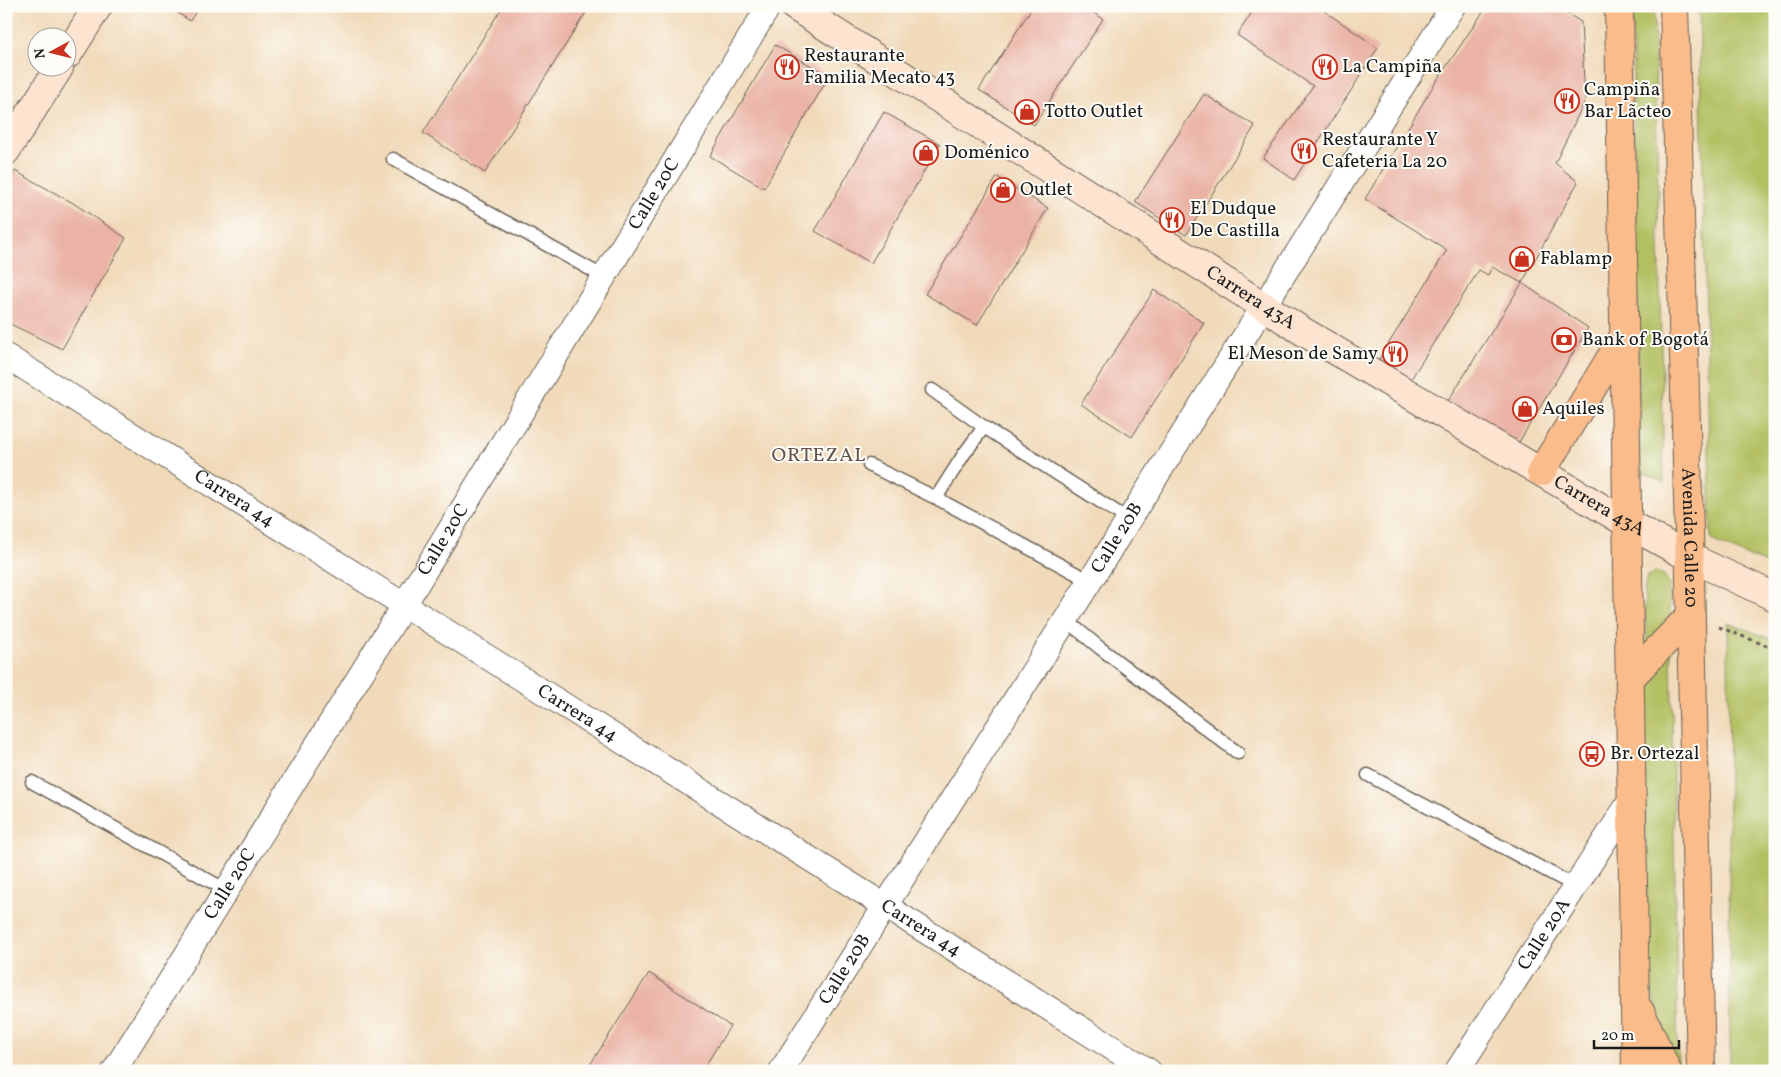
<svg xmlns="http://www.w3.org/2000/svg" width="1781" height="1077" viewBox="0 0 1781 1077" font-family="Vollkorn,serif">
<style>
.green{fill:#b3c062;stroke:#686e3f}
.building{fill:#eab3a5}
.lines{fill:none;stroke-linecap:round;stroke-linejoin:round}
.lane-casing{stroke:#675e53;stroke-width:15}
.street-casing{stroke:#675e53;stroke-width:26}
.secondary-casing{stroke:#675e53;stroke-width:30}
.highway-casing{stroke:#675e53;stroke-width:30}
.path{stroke:#675e53;stroke-width:3;stroke-dasharray:4 4;stroke-linecap:butt}
.lane{stroke:#fff;stroke-width:12}
.street{stroke:#fff;stroke-width:24}
.secondary{stroke:#fde4d1;stroke-width:28}
.highway{stroke:#fabc8b;stroke-width:28}
.labels{text-anchor:middle;dominant-baseline:central;stroke-width:4;stroke-linejoin:round;paint-order:stroke}
.poi-label{font-size:19px;fill:#1c1c1c;stroke:#fdfcf7;text-anchor:start}
.street-label{font-size:19px;fill:#1c1c1c;stroke:#fdfcf7}
.neighbourhood-label{font-size:20px;letter-spacing:1px;fill:#64514c;stroke:#fdfcf7}
</style>
<rect width="100%" height="100%" fill="#fdfcf7"/>
<filter id="ink" filterUnits="userSpaceOnUse"><feTurbulence type="fractalNoise" baseFrequency=".02" numOctaves="2"/><feDisplacementMap in="SourceGraphic" scale="10" xChannelSelector="R" yChannelSelector="G"/><feConvolveMatrix kernelMatrix="1 2 1 2 8 2 1 2 1" color-interpolation-filters="sRGB"/></filter>
<filter id="wash" filterUnits="userSpaceOnUse"><feTurbulence type="fractalNoise" baseFrequency=".0096" numOctaves="4" result="noise"/><feDisplacementMap in="SourceGraphic" scale="20" xChannelSelector="R" yChannelSelector="G"/><feGaussianBlur stdDeviation="1.12" result="paint"/><feColorMatrix in="noise" values="0 0 0 0 0 0 0 0 0 0 0 0 0 0 0 0 0 1.4 0 .05"/><feComposite in="paint" operator="in"/></filter>
<g filter="url(#wash)">
<rect width="100%" height="100%" fill="#f1daba"/>
<g class="green">
<polygon points="1632,6 1654,6 1664,482 1640,471"/>
<polygon points="1699,6 1775,6 1775,568 1711,540"/>
<polygon points="1656,572 1664,575 1669,584 1671,618 1647,647 1644,590 1647,576"/>
<polygon points="1728,623 1775,640 1775,1071 1730,1071"/>
<polygon points="1671,648 1678,1069 1648,982 1643,674"/>
</g>
<g id="blocks">
<g class="building">
<polygon points="167,6 199,6 190,21"/>
<polygon points="503,6 590,6 485,173 423,133"/>
<polygon points="1033,6 1084,6 1103,19 1034,125 979,90"/>
<polygon points="1256,6 1317,6 1378,48 1294,180 1263,158 1313,86 1237,35"/>
<polygon points="1487,6 1555,6 1581,22 1585,101 1555,163 1578,182 1522,283 1492,267 1488,275 1479,270 1411,379 1379,359 1447,250 1365,199 1432,88"/>
<polygon points="775,45 829,76 764,188 710,156"/>
<polygon points="1204,94 1255,126 1186,235 1135,202"/>
<polygon points="884,112 940,144 871,263 815,231"/>
<polygon points="15,171 73,203 126,238 62,349 6,322 6,186"/>
<polygon points="997,177 1048,208 977,325 925,294"/>
<polygon points="1522,283 1588,328 1519,442 1448,401"/>
<polygon points="1154,290 1204,323 1132,437 1081,404"/>
<polygon points="649,973 730,1026 702,1071 586,1071"/>
</g>
</g>
</g>
<g filter="url(#ink)">
<use href="#blocks" fill-opacity="0" stroke="#675e53" stroke-width="1"/>
<g class="lines">
<defs>
<g id="lane">
<polyline points="393,159 604,277"/>
<polyline points="932,390 984,427 1129,520"/>
<polyline points="869,465 936,498 1090,581"/>
<polyline points="936,498 964,454 984,427"/>
<polyline points="1066,620 1100,648 1238,753"/>
<polyline points="1368,775 1575,886"/>
<polyline points="32,782 226,890"/>
</g>
<g id="street">
<path id="s1" d="M 6,356 L 1149,1071"/>
<path id="s2" d="M 114,1071 L 404,605 L 769,6"/>
<path id="s3" d="M 781,1071 L 1453,6"/>
<path id="s4" d="M 1457,1071 L 1632,798"/>
</g>
<g id="secondary">
<path id="s5" d="M 794,6 L 1304,332 L 1627,523 L 1689,557 L 1775,597"/>
<polyline points="68,54 98,6"/>
<polyline points="6,151 59,68"/>
</g>
<g id="highway">
<polyline points="1619,6 1636,1071"/>
<path id="s6" d="M 1674,6 L 1689,532 L 1701,1071"/>
<polyline points="1541,472 1624,336"/>
<polyline points="1630,678 1690,616"/>
<polyline points="1640,1011 1667,1071"/>
</g>
</defs>
<use href="#lane" class="lane-casing"/>
<use href="#street" class="street-casing"/>
<use href="#secondary" class="secondary-casing"/>
<use href="#highway" class="highway-casing"/>
<polyline class="path" points="1719,627 1775,649"/>
<use href="#lane" class="lane"/>
<use href="#street" class="street"/>
<use href="#secondary" class="secondary"/>
<use href="#highway" class="highway"/>
</g>
</g>
<defs>
<symbol id="restaurant-ring" viewBox="-11 -11 22 22"><circle r="9.5" fill="#fdfcf7" stroke="#c8321e" stroke-width="1.5"/><path d="M-5-6h1v4h1v-4h1v4h1v-4h1v5L-1.5 .5V6h-2V.5L-5-1ZM5-6V6H3V1.5H1.5Q1.5-4 5-6Z" fill="#c8321e"/></symbol>
<symbol id="shop-ring" viewBox="-11 -11 22 22"><circle r="9.5" fill="#fdfcf7" stroke="#c8321e" stroke-width="1.5"/><path d="M-5-2.5h2.3a2.7 3.5 0 0 1 5.4 0H5L5.5 6h-11ZM-1.5-2.5h3a1.5 2.3 0 0 0-3 0Z" fill="#c8321e"/></symbol>
<symbol id="bank-ring" viewBox="-11 -11 22 22"><circle r="9.5" fill="#fdfcf7" stroke="#c8321e" stroke-width="1.5"/><path d="M-6-4H6V4H-6ZM0-2.3a2.3 2.3 0 1 0 0 4.6a2.3 2.3 0 1 0 0-4.6Z" fill="#c8321e"/></symbol>
<symbol id="bus-ring" viewBox="-11 -11 22 22"><circle r="9.5" fill="#fdfcf7" stroke="#c8321e" stroke-width="1.5"/><path d="M-5-6H5V4H4V6H2V4H-2V6H-4V4H-5ZM-3.5-4V0h7V-4ZM-3.5 1.2v1.5H-2V1.2ZM2 1.2v1.5H3.5V1.2Z" fill="#c8321e"/></symbol>
</defs>
<g fill-rule="evenodd">
<use href="#restaurant-ring" x="773" y="53" width="28" height="28"/>
<use href="#restaurant-ring" x="1311" y="53" width="28" height="28"/>
<use href="#restaurant-ring" x="1553" y="87" width="28" height="28"/>
<use href="#shop-ring" x="1013" y="98" width="28" height="28"/>
<use href="#restaurant-ring" x="1290" y="137" width="28" height="28"/>
<use href="#shop-ring" x="912" y="139" width="28" height="28"/>
<use href="#shop-ring" x="989" y="176" width="28" height="28"/>
<use href="#restaurant-ring" x="1158" y="206" width="28" height="28"/>
<use href="#shop-ring" x="1508" y="245" width="28" height="28"/>
<use href="#bank-ring" x="1550" y="326" width="28" height="28"/>
<use href="#restaurant-ring" x="1381" y="340" width="28" height="28"/>
<use href="#shop-ring" x="1511" y="395" width="28" height="28"/>
<use href="#bus-ring" x="1578" y="740" width="28" height="28"/>
</g>
<g class="labels">
<g class="poi-label">
<text x="804" y="56">Restaurante<tspan x="804" dy="22">Familia Mecato 43</tspan></text>
<text x="1342" y="67">La Campiña</text>
<text x="1584" y="90">Campiña<tspan x="1584" dy="22">Bar Lãcteo</tspan></text>
<text x="1044" y="112">Totto Outlet</text>
<text x="1322" y="140">Restaurante Y<tspan x="1322" dy="22">Cafeteria La 20</tspan></text>
<text x="944" y="153">Doménico</text>
<text x="1020" y="190">Outlet</text>
<text x="1190" y="209">El Dudque<tspan x="1190" dy="22">De Castilla</tspan></text>
<text x="1540" y="259">Fablamp</text>
<text x="1582" y="340">Bank of Bogotá</text>
<text x="1378" y="354" text-anchor="end">El Meson de Samy</text>
<text x="1542" y="409">Aquiles</text>
<text x="1610" y="754">Br. Ortezal</text>
</g>
<g class="street-label">
<text stroke="none"><textPath href="#s2" startOffset="1030">Calle 20C</textPath></text>
<text stroke="none"><textPath href="#s5" startOffset="542">Carrera 43A</textPath></text>
<text stroke="none"><textPath href="#s1" startOffset="269">Carrera 44</textPath></text>
<text stroke="none"><textPath href="#s5" startOffset="948">Carrera 43A</textPath></text>
<text stroke="none"><textPath href="#s6" startOffset="532">Avenida Calle 20</textPath></text>
<text stroke="none"><textPath href="#s3" startOffset="630">Calle 20B</textPath></text>
<text stroke="none"><textPath href="#s2" startOffset="625">Calle 20C</textPath></text>
<text stroke="none"><textPath href="#s1" startOffset="674">Carrera 44</textPath></text>
<text stroke="none"><textPath href="#s2" startOffset="220">Calle 20C</textPath></text>
<text stroke="none"><textPath href="#s1" startOffset="1079">Carrera 44</textPath></text>
<text stroke="none"><textPath href="#s4" startOffset="162">Calle 20A</textPath></text>
<text stroke="none"><textPath href="#s3" startOffset="120">Calle 20B</textPath></text>
</g>
<g class="neighbourhood-label">
<text x="819" y="456">ORTEZAL</text>
</g>
</g>
<rect width="1781" height="1077" fill="none" stroke="#fdfcf7" stroke-width="25"/>
<g transform="translate(52 52) rotate(263)"><circle r="24" fill="#fdfcf7" stroke="#a3a29f"/>
<path d="M0-4L9 19L0 12L-9 19Z" fill="#c8321e"/>
<text y="-8" font-size="14" font-weight="bold" text-anchor="middle" fill="#1c1c1c">N</text>
</g>
<path d="M1594 1040v8h85v-8" fill="none" stroke="#1c1c1c" stroke-width="2.5"/>
<text x="1601" y="1040" font-size="15" fill="#1c1c1c" stroke="#fdfcf7" stroke-width="4" paint-order="stroke">20 m</text>
</svg>
